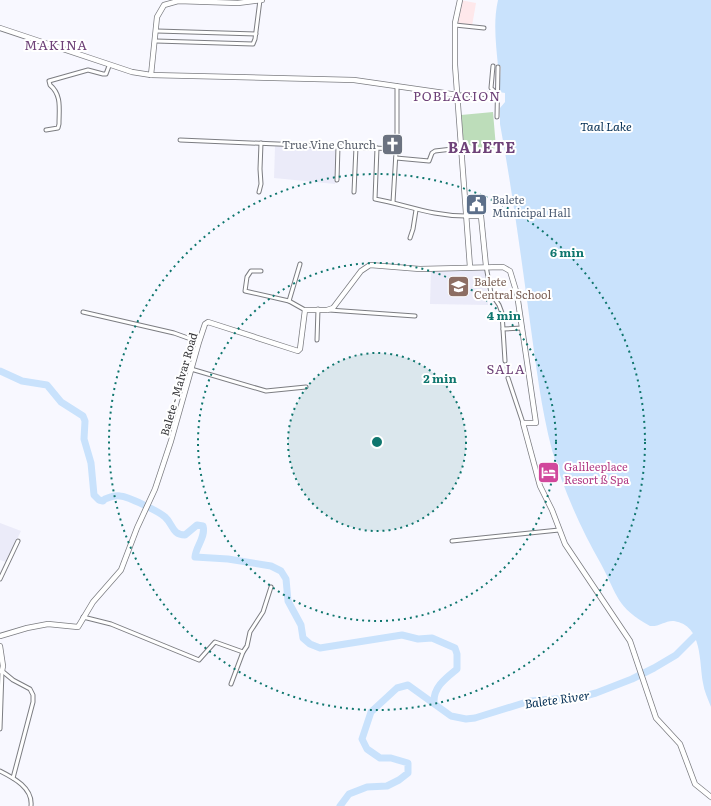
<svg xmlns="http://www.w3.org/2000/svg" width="711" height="806" viewBox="0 0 711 806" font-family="Literata,serif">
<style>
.built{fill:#ebebf9}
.medical{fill:#fee8eb}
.green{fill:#bdddba}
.water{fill:#c9e2fc}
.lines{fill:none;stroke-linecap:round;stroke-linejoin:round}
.river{stroke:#c9e2fc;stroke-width:7}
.street-tunnel{stroke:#d1d1d7;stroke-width:3;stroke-dasharray:3 1.5;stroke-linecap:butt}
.street-casing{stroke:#7c7d82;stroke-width:5}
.secondary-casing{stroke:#7c7d82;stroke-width:6}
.street{stroke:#fff;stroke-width:3}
.secondary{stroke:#fff;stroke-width:4.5}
.ring{fill:none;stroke:#0f766e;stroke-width:2;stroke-dasharray:2 4}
.labels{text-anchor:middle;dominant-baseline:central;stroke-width:4;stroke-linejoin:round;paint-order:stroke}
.worship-label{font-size:11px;fill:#5b616d;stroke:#fff;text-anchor:end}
.service-label{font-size:11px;fill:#4e5e75;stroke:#fff;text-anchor:start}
.education-label{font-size:11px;fill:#785e54;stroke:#fff;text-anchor:start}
.street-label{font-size:11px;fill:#363639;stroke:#fff}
.hotel-label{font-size:11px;fill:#b23c85;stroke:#fff;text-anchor:start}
.water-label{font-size:12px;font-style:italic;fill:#002c52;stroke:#fff}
.quarter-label{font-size:13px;letter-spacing:1px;fill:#6e4278;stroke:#fff}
.district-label{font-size:15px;font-weight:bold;letter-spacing:1px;fill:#6e4278;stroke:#fff}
.centre{fill:#0f766e;stroke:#fff;stroke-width:2}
.ring-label{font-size:12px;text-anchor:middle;font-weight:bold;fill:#0f766e;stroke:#fff;stroke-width:4;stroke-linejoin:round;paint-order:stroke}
</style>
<rect width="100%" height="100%" fill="#f8f8ff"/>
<g class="built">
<polygon points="275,146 336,148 335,184 274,178"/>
<polygon points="485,269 488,305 430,304 431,270"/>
<polygon points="0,523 21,531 6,562 0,560"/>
</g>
<polygon class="medical" points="460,0 476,3 472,26 456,23"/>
<polygon class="green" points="493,112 496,148 477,151 470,145 464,146 461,115"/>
<path class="water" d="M 498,0 L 711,0 L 711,707 C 708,699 704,691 703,683 C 699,663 703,625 674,621 C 666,620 659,627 650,626 C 616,607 618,596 601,564 C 581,529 563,489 552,450 C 541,408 536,365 530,322 C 521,256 512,189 500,124 L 500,108 L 505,102 L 505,93 L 499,92 L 501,66 L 498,66 C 496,44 493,22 498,0 Z"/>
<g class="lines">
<g class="river">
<path d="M 0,371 L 22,381 L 47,385 L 61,402 L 83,416 L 85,421 L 84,439 L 91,463 L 94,495 L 99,500 L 103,501 L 105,499 C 110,497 115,495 120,496 C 127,496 160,512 165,517 C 173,524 172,535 185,535 L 197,525 L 203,526 C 206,537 196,546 195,557 L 228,559 L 271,566 L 281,571 L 286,579 L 288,601 L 301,625 L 303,638 L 310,644 L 320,648 L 402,635 L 418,639 L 432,638 L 455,648 L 457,654 L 457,669 C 446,678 433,687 434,703"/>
<polyline points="340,806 349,794 367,787 387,786 399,780 408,773 408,763 391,758 380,758 367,749 362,739 371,712 397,688 408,685 451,716 466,719 475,718 530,701 581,697 596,693 632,679 654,668 676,655 695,636"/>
</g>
<polyline class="street-tunnel" points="505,361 508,378"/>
<defs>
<g id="street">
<polyline points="455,25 484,28"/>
<polyline points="157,31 256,34"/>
<polyline points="156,41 253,44 255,39 260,0"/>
<polyline points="493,66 491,88 497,94"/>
<polyline points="458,95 497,94"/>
<polyline points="497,117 498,67"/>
<path d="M 46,130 L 58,128 L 59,124 C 59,109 62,95 50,85 L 49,81 L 88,70 L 103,74 L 106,74 L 109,66"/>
<polyline points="180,140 397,149"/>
<path d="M 377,148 L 375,199 C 407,205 432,216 466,216"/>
<polyline points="396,158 429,161 432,153 435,151 461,148"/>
<polyline points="337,180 338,146"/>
<polyline points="259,192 261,184 260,169 261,143"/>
<polyline points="354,192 356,147"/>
<polyline points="393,202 397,136 397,86"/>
<polyline points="410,238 413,229 416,210"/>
<polyline points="300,264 289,301 305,310"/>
<polyline points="486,266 491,293 499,305 502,313 505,361"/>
<polyline points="261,271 251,271 247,277 245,291 289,301"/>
<polyline points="329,310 415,316"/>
<polyline points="83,312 174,333 199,342"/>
<polyline points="503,329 522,328"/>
<polyline points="317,340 318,309"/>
<polyline points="191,369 266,391 306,387"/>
<polyline points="508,378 523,423"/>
<polyline points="452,541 559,530"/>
<polyline points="0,579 18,541"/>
<polyline points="83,617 111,624 199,660 215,642 243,652 247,646 250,632 263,612 271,587"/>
<polyline points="2,671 13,680 30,689 33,695 33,702 13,778"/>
<polyline points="231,684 243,652"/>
<polyline points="0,729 2,671"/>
<path d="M 0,771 C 14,778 33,788 31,806"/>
</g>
<g id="secondary">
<polyline points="460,0 455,23 455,65 470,267"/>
<polyline points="0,28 132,72 151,75 354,80 458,95"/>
<polyline points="151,75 157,17 164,5 178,1 238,3 262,0"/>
<polyline points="466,216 481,216 486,266"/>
<polyline points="0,636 27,628 48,624 78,627 93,602 121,570 137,528 155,489 171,441 199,342 205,324 208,322 298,351 300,349 305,310 327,310 333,308 361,271 370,265 420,269 503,267 510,271 517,294 536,423 523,423 540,486 552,510 565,544 630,641 656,718 680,744 695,784 711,797"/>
<polyline points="0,646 3,666 2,671 0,671"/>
</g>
</defs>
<use href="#street" class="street-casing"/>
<use href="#secondary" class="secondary-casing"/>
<use href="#street" class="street"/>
<use href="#secondary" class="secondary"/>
</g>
<circle cx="377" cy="442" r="89" fill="#0f766e" fill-opacity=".12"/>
<g class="ring">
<circle cx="377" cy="442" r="89"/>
<circle cx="377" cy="442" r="179"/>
<circle cx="377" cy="442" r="268"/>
</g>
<defs>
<symbol id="church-square" viewBox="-11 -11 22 22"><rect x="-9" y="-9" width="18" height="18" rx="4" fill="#6b7280" stroke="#fff"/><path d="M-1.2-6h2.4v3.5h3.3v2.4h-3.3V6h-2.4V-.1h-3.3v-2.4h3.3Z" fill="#fff"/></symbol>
<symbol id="civic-square" viewBox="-11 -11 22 22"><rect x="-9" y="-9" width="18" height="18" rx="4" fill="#5c6f8a" stroke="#fff"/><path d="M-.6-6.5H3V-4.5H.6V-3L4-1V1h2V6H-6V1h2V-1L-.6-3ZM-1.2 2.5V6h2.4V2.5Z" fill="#fff"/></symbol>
<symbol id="school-square" viewBox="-11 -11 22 22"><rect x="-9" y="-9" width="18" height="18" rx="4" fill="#8d6e63" stroke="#fff"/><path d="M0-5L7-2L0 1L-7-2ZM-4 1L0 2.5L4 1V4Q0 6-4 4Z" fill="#fff"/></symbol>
<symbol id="hotel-square" viewBox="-11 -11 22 22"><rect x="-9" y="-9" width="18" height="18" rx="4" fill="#d1479c" stroke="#fff"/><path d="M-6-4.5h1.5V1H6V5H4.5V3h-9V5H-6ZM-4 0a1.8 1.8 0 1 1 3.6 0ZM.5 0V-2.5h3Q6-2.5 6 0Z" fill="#fff"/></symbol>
</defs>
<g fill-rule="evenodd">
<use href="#church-square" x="380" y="132" width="25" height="25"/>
<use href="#civic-square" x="464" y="192" width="25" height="25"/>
<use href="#school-square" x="446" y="274" width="25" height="25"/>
<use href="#hotel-square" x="536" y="460" width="25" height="25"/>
</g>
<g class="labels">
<g class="worship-label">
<text x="376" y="144">True Vine Church</text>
</g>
<g class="service-label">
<text x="492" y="199">Balete<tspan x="492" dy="13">Municipal Hall</tspan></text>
</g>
<g class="education-label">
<text x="474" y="281">Balete<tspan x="474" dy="13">Central School</tspan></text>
</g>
<g class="street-label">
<text transform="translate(178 384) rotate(-74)">Balete - Malvar Road</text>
</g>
<g class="hotel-label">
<text x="564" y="466">Galileeplace<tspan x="564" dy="13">Resort ß Spa</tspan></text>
</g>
<g class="water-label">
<text x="606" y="126">Taal Lake</text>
<text transform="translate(557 699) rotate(-8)">Balete River</text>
</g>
<g class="quarter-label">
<text x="56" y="44">MAKINA</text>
<text x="457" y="95">POBLACION</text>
<text x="506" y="368">SALA</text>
</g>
<g class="district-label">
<text x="482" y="146">BALETE</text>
</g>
</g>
<circle cx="377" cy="442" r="6" class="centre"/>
<g class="ring-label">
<text x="567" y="257">6 min</text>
<text x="504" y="320">4 min</text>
<text x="440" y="383">2 min</text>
</g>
</svg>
